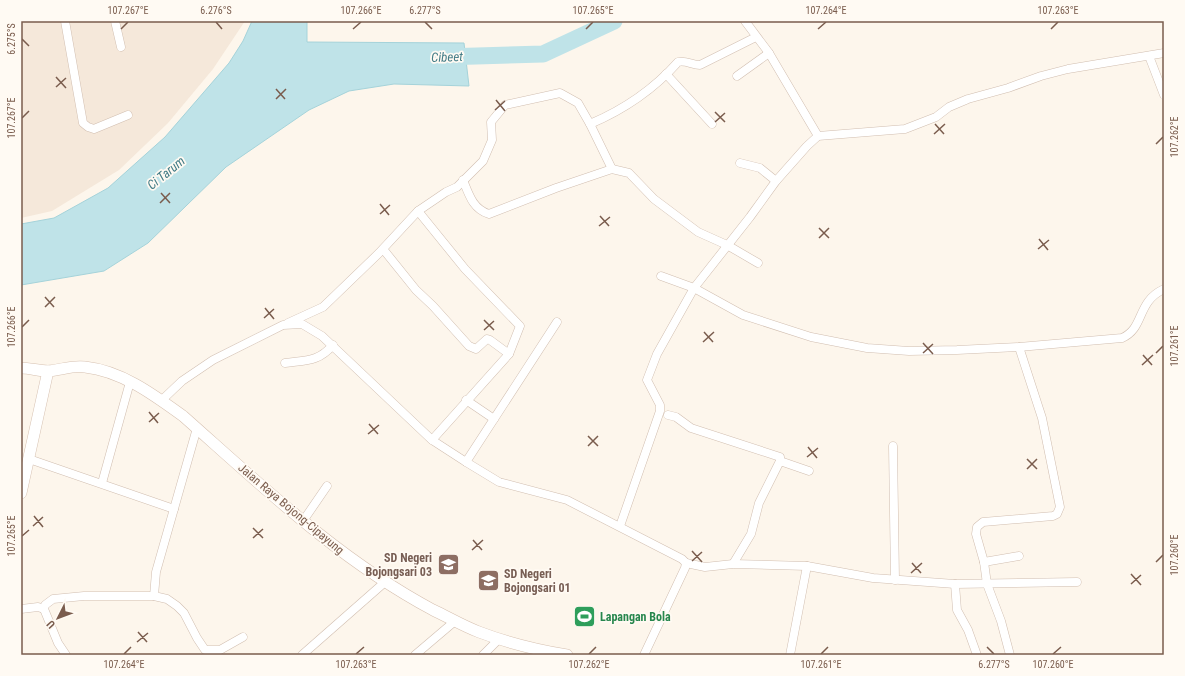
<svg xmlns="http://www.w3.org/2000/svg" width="1185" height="676" viewBox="0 0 1185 676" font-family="'Roboto Condensed',sans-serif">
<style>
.residential{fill:#f5e8da}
.water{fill:#bfe3e8;stroke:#a5d3da}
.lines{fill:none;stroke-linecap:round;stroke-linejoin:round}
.river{stroke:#bfe3e8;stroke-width:17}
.street-casing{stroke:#d1beb0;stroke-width:9}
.secondary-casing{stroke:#d6c0b0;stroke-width:12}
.street{stroke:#fff;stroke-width:8}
.secondary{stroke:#fff;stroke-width:11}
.ticks{fill:none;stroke:#7a5c4d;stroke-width:1.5}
.labels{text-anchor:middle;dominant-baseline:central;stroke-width:3.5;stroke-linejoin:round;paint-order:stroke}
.street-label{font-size:12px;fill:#7a5c4d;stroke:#fffaf3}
.education-label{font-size:12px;font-weight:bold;fill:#785e54;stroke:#fffaf3;text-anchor:end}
.leisure-label{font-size:12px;font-weight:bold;fill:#27864d;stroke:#fffaf3;text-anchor:start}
.water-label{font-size:13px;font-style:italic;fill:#437c86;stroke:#fffaf3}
.neatline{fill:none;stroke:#7a5c4d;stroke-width:1.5}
.ticks-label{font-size:10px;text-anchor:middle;fill:#7a5c4d}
</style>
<rect width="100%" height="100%" fill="#fdf6ec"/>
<polygon class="residential" points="21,21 245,21 213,69 168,123 119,170 52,211 21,218"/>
<polygon class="water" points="252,21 307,21 307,42 464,43 469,86 394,84 349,91 309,110 226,167 148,243 104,271 21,285 21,224 54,218 108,188 165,137 229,63 243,41"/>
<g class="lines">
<polyline class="river" points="443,57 543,54 614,21"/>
<defs>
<g id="street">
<polyline points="65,21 83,123 88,127 94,129 128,115"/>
<polyline points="115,21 121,47"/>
<polyline points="745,21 769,53 818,136"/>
<polyline points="1149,56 1164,95"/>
<polyline points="666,74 712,124"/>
<polyline points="737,76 769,53"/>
<polyline points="590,124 612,169"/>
<polyline points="740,163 760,168 776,181"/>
<path d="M 463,180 C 469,195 473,209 489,214 L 556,188 L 612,169 L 629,173 L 654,199 L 698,232 L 727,245 L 758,263"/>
<polyline points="418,211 465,269 520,326 509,354 432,440"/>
<polyline points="383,249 416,290 433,306 469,346 476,349 487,339 490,340 509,354"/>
<path d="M 661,276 L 694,288 L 743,315 L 811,337 L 867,348 L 909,351 L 957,350 L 1019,347 L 1122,338 C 1145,328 1136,302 1164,289"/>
<path d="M 288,323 L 323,307 L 379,253 L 418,211 L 446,192 L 457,187 L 483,161 L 492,140 L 491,122 L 505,105 L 560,93 L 578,103 L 590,124 C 623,110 654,89 678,62 C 686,60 692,65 700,65 L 756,37"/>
<path d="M 285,363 C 307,360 318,362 333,345"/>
<polyline points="162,400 182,381 213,360 283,325 302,324 322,336 432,440 466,462 499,482 567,500 682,559 686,563 685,568 644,655"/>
<polyline points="466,400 494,419"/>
<polyline points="668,415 676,417 691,428 780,457 780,461 759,503 751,534 733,564"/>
<polyline points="893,446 895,580"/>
<polyline points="29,459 174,509"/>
<polyline points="780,461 809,471"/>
<polyline points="466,462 557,322"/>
<polyline points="102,483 130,382"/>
<polyline points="303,521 327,486"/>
<polyline points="620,526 660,411 660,405 647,380 657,354 694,288 750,217 776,181 807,146 818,136 905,129 936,117 949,107 968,99 1008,88 1041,76 1068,69 1164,53"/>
<polyline points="984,562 1019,556"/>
<polyline points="686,563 705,567 733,564 807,566 873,578 955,584 1077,582"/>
<polyline points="955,584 957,610 968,630 977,655"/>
<polyline points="154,596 156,572 197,428"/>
<polyline points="21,609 38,607 44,609"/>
<polyline points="66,655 58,643 44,609 45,605 53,599 84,596 154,596 167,599 177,606 184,613 197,638 205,650 220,650 243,637"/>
<polyline points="302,655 385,582"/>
<polyline points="415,655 455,621"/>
<polyline points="483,655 499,639"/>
<polyline points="790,655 807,566"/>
<polyline points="1010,655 1001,621 987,584 984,562 976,534 977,527 983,522 1053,516 1057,514 1060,507 1042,418 1019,347"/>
</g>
<g id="secondary">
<path d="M 21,368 C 30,368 39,371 48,371 C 61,370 73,365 85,367 C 122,371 154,395 183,416 C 262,486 339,560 433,610 C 448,617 463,626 479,632 C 508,643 537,650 567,655"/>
<polyline points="21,493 48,371"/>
</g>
</defs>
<use href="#street" class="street-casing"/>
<use href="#secondary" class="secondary-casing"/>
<use href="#street" class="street"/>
<use href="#secondary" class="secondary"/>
</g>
<path class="ticks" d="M 216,22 L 222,29M 425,22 L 432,29M 121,29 L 128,22M 353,29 L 361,22M 586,29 L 593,22M 818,29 L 826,22M 1051,29 L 1058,22M 22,39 L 29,46M 56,77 L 66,88M 56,87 L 66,78M 276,89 L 285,99M 276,99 L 286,89M 496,100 L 505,111M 495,110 L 505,101M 715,112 L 725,122M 22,118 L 29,111M 715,122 L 725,113M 935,124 L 944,134M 934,134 L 945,124M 1156,144 L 1163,137M 161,193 L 170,203M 160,203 L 170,193M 380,204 L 389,215M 380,214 L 390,205M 600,216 L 609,226M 599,226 L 610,217M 819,228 L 829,238M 819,238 L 829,228M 1039,239 L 1048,250M 1038,249 L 1049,240M 45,297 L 54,307M 45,307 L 55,297M 265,308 L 274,319M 264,318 L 274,309M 484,320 L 494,330M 22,327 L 29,320M 484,330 L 494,321M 704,332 L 713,342M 703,342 L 714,332M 923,343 L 933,354M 923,353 L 933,344M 1156,353 L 1163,346M 1143,355 L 1152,365M 1142,365 L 1153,355M 149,412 L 158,423M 149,422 L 159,413M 369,424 L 378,434M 368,434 L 379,425M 588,436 L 598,446M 588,446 L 598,436M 808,447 L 817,458M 807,457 L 818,448M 1027,459 L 1037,469M 1027,469 L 1037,459M 34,516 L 43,527M 33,526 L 43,517M 253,528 L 263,538M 22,536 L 29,530M 253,538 L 263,529M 473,540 L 482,550M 472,550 L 483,540M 692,551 L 702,562M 692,561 L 702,552M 1156,562 L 1163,555M 912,563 L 921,573M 911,573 L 922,563M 1131,574 L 1141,585M 1131,584 L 1141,575M 138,632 L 147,642M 137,642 L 148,633M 987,647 L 994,654M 124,654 L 131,647M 356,654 L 364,647M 589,654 L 596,647M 821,654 L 828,647M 1053,654 L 1061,647"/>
<defs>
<symbol id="school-square" viewBox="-11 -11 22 22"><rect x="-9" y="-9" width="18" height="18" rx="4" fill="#8d6e63" stroke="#fffaf3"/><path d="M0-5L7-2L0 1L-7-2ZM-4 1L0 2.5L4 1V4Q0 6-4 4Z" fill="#fff"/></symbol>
<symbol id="stadium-square" viewBox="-11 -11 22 22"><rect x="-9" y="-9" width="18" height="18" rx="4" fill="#2e9e5b" stroke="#fffaf3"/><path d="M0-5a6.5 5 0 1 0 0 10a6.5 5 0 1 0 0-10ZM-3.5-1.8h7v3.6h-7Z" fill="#fff"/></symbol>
</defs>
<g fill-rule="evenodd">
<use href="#school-square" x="436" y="552" width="25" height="25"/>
<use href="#school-square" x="476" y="568" width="25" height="25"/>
<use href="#stadium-square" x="572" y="604" width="25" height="25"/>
</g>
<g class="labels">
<g class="street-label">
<text transform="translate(291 509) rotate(40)">Jalan Raya Bojong-Cipayung</text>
</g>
<g class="education-label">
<text x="432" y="558">SD Negeri<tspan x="432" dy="14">Bojongsari 03</tspan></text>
<text x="504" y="574" text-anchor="start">SD Negeri<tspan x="504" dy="14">Bojongsari 01</tspan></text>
</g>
<g class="leisure-label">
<text x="600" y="617">Lapangan Bola</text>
</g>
<g class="water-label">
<text transform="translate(447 57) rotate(-2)">Cibeet</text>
<text transform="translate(166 173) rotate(-39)">Ci Tarum</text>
</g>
</g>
<rect width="1185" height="676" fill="none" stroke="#fffaf3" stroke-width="44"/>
<g transform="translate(58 618) rotate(228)" stroke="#fffaf3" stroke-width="3" paint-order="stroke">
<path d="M0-3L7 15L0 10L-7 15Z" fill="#7a5c4d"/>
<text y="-6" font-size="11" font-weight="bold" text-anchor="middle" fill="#7a5c4d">U</text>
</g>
<rect x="22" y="22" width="1141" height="632" class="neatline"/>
<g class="ticks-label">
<text x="128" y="14">107.267°E</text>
<text x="216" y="14">6.276°S</text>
<text x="361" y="14">107.266°E</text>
<text x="425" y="14">6.277°S</text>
<text x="593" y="14">107.265°E</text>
<text x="826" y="14">107.264°E</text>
<text x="1058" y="14">107.263°E</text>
<text transform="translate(11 39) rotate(-90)" y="4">6.275°S</text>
<text transform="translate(11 118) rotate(-90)" y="4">107.267°E</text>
<text transform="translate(1174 137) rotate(-90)" y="4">107.262°E</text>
<text transform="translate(11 327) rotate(-90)" y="4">107.266°E</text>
<text transform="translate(1174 346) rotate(-90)" y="4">107.261°E</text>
<text transform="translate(11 536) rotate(-90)" y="4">107.265°E</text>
<text transform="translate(1174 555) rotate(-90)" y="4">107.260°E</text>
<text x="124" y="668">107.264°E</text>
<text x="356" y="668">107.263°E</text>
<text x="589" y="668">107.262°E</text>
<text x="821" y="668">107.261°E</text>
<text x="994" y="668">6.277°S</text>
<text x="1053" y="668">107.260°E</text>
</g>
</svg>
